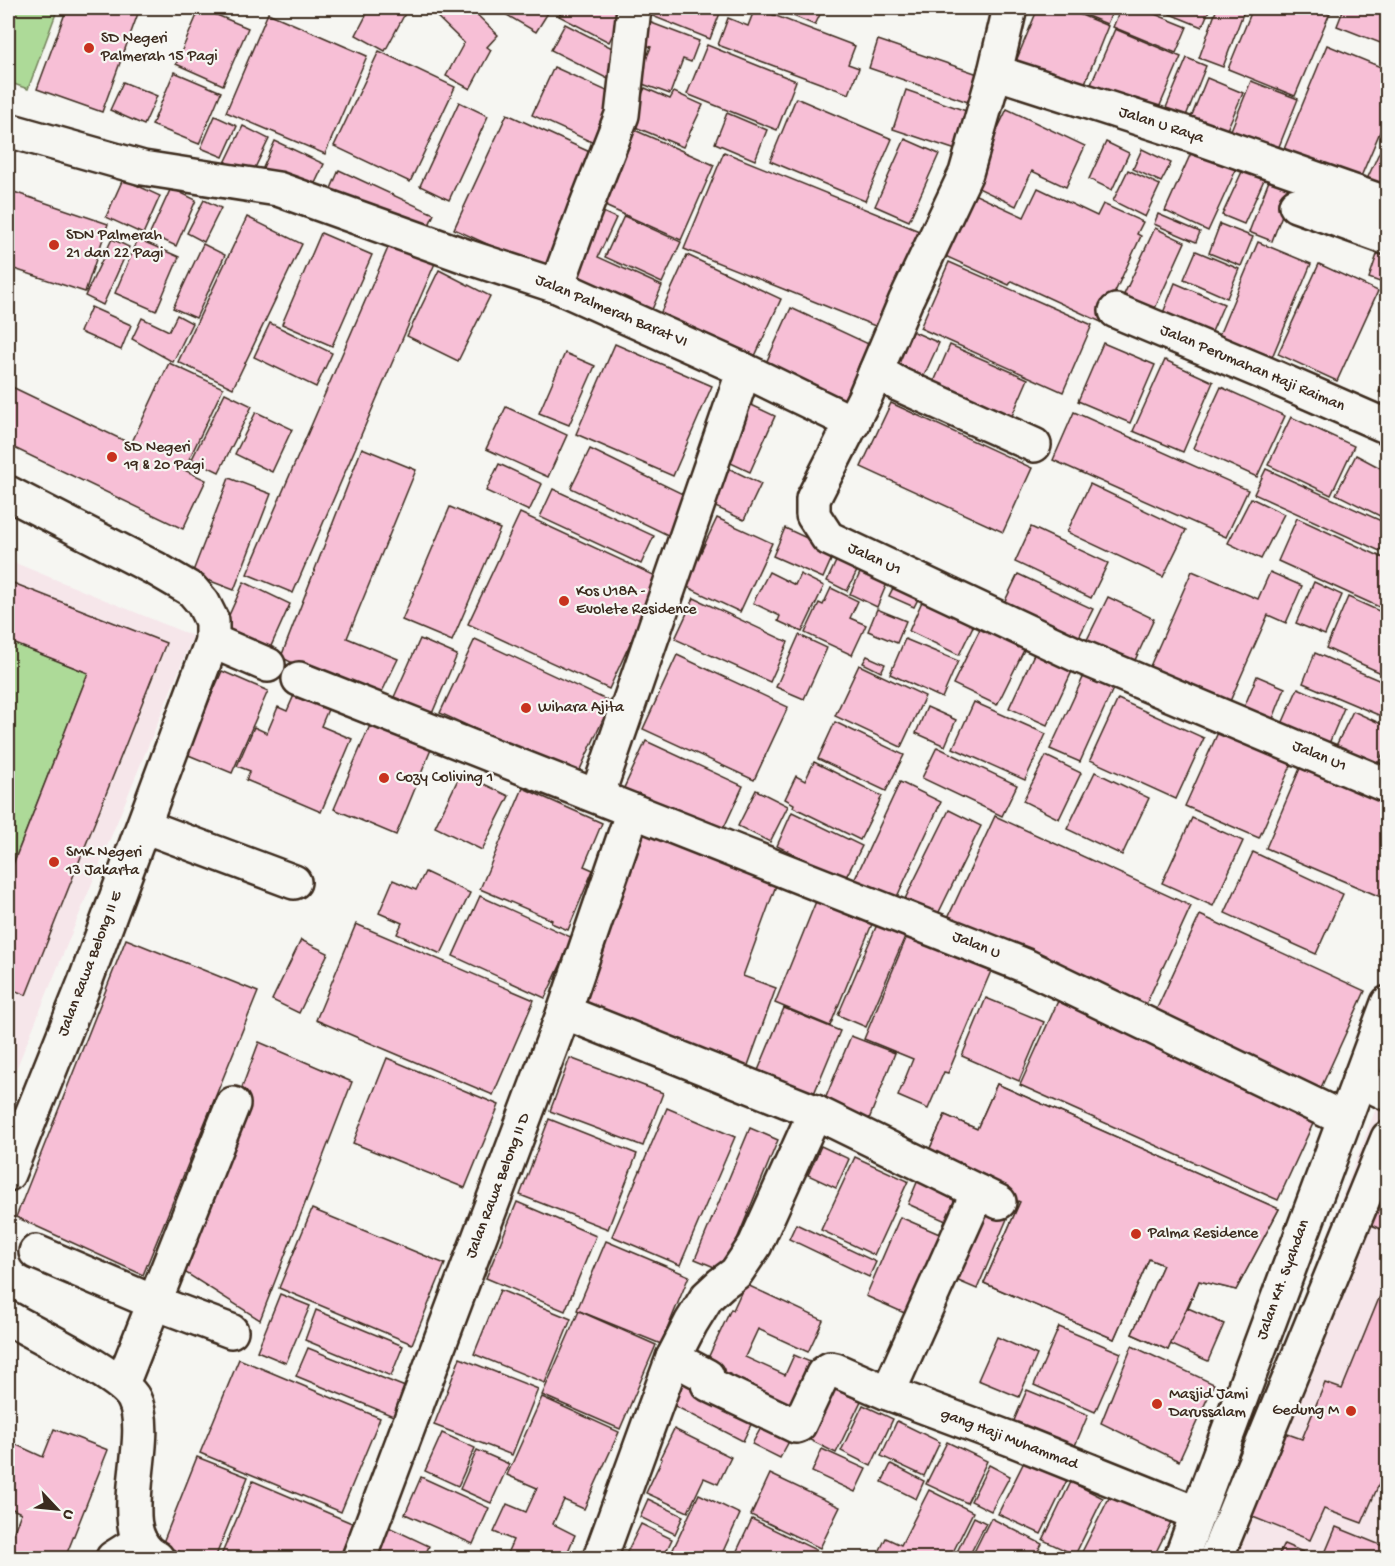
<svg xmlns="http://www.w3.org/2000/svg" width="1395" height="1566" viewBox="0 0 1395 1566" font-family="'Gochi Hand',sans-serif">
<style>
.built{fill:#f6e6ea}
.green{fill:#adda98;stroke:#74825b;stroke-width:1.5}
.building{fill:#f7bfd6;stroke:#3b2a1e;stroke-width:1.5}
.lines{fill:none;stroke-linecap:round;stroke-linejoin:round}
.minor-casing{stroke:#3b2a1e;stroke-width:38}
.minor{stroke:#f6f6f2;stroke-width:33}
.poi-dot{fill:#c8321e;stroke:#f6f6f2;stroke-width:2}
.labels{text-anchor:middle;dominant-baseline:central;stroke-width:4.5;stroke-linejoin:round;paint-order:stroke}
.poi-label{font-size:16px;fill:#3b2a1e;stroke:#f6f6f2;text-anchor:start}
.street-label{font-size:16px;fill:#3b2a1e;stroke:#f6f6f2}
</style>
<rect width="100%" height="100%" fill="#f6f6f2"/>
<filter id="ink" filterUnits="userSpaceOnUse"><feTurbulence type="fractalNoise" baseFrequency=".0167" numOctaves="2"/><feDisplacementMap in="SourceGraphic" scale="12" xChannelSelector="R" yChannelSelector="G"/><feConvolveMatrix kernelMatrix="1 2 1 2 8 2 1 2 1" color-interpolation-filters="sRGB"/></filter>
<g filter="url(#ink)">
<g class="built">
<polygon points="8,560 193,636 8,1089"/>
<polygon points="1386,1082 1388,1083 1387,1558 1204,1558"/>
</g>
<g class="green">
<polygon points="8,8 58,8 28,89 8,82"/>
<polygon points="8,641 88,673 8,877"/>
</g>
<g class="building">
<polygon points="67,8 140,8 102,112 37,89"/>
<polygon points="200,8 248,28 223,85 176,64"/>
<polygon points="370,8 408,8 385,51 356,35"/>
<polygon points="428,8 470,8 498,35 487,47 491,50 470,89 446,76 464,43"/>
<polygon points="495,8 551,8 536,32"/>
<polygon points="564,8 626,8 609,42 559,16"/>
<polygon points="635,8 722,8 710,39 635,9"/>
<polygon points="755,8 855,46 848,64 859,68 849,94 718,45 728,18 748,26"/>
<polygon points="774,8 823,8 815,25"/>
<polygon points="1038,8 1064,8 1108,26 1081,93 1014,66"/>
<polygon points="1068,8 1114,8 1107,24"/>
<polygon points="1121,8 1140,8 1187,27 1176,53 1113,27"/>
<polygon points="1172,8 1210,8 1202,27 1170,14"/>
<polygon points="1217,8 1245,8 1223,67 1199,58"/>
<polygon points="1253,8 1332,8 1295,96 1228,69"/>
<polygon points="1344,8 1388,8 1388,46 1337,26"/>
<polygon points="268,13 367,56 325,154 226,112"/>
<polygon points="649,22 699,41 691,62 683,59 670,94 637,82 651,47 641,43"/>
<polygon points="565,24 626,55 612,81 551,50"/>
<polygon points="1115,29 1181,57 1155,117 1089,89"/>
<polygon points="878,40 978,74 968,102 869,68"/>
<polygon points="707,45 796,81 777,130 687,94"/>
<polygon points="1327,45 1388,70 1388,113 1357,186 1282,154"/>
<polygon points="379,51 455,87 410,182 334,146"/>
<polygon points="1187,58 1206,66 1180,131 1160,122"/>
<polygon points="554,67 618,96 596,144 532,115"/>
<polygon points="174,72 221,92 199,144 152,125"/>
<polygon points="1207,78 1243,93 1225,134 1190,120"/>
<polygon points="1251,81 1298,99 1274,159 1227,140"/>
<polygon points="123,82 157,96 144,125 110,110"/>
<polygon points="645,88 670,99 674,92 703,105 683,147 628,124"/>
<polygon points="906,90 969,112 956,150 893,129"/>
<polygon points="796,98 892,139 865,201 770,161"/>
<polygon points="459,102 488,116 449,200 420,186"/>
<polygon points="1007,109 1085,146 1066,187 1032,171 1016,206 974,186 990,152 987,151"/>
<polygon points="727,113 767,130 755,160 715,143"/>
<polygon points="507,114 594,154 553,274 454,229"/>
<polygon points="215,116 237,126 223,157 201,148"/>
<polygon points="243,126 269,139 250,178 224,165"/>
<polygon points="630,128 714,165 681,240 596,202"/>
<polygon points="1388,133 1388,199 1363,188"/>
<polygon points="905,139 939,154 909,221 875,206"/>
<polygon points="275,141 324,164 310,194 261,172"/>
<polygon points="1106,142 1129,153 1112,190 1089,179"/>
<polygon points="1196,142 1240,161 1208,231 1165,211"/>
<polygon points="1142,149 1171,163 1161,182 1133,169"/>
<polygon points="724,152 929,235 890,332 684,249"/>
<polygon points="1246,163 1267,173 1244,224 1222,215"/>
<polygon points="339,170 434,214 424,236 330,191"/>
<polygon points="1128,170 1160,185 1145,217 1113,201"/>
<polygon points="1272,173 1295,181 1272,241 1249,232"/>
<polygon points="123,179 160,196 143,234 106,217"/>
<polygon points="171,188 196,200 176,246 150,234"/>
<polygon points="1038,188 1097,216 1103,204 1143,222 1137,234 1141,236 1101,322 1012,281 1009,285 934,251 963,189 1024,217"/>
<polygon points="8,190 108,224 85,292 8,267"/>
<polygon points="204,200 221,208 204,242 187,233"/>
<polygon points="594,208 616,218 598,257 662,286 648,319 568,283"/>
<polygon points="1158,214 1200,232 1196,242 1154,224"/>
<polygon points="624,216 681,242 662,283 605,257"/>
<polygon points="247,217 302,244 233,388 178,362"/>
<polygon points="1220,224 1253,237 1241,266 1209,253"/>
<polygon points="1155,228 1185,242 1152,315 1121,301"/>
<polygon points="321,233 372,255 332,346 282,324"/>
<polygon points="112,239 129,247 103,305 85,296"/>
<polygon points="138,239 179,257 156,311 115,293"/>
<polygon points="391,241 436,261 293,593 247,574"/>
<polygon points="1258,242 1311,264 1270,362 1217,340"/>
<polygon points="203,244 225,255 196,318 173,308"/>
<polygon points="1379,249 1388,252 1388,285 1369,278"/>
<polygon points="1196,251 1239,269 1227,298 1184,279"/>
<polygon points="687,255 781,299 750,367 656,323"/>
<polygon points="949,262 1092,325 1063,392 920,328"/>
<polygon points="1319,264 1378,291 1337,381 1278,354"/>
<polygon points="439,270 490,296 458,361 407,336"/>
<polygon points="1175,283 1224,304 1211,334 1163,313"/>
<polygon points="91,307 131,325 121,350 80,332"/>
<polygon points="791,308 875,347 850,402 766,363"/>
<polygon points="177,315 192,323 173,362 132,339 142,318 169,331"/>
<polygon points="270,323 332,353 316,387 254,357"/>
<polygon points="912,331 939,343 922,380 895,367"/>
<polygon points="1103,343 1155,365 1130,423 1078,401"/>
<polygon points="615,344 712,386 673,476 576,434"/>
<polygon points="950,345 1028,379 1008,425 930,391"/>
<polygon points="565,353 595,366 569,425 539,413"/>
<polygon points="1165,360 1213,382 1183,452 1133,431"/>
<polygon points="169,363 223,388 184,470 206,480 183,529 8,445 8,385 131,444"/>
<polygon points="1388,372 1388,395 1379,392"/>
<polygon points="1221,387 1285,416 1257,477 1193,448"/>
<polygon points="225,393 252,406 219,472 192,459"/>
<polygon points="745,402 775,416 750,472 720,458"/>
<polygon points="891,403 1032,468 1003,532 861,467"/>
<polygon points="506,407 567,435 548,477 486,449"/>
<polygon points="256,412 292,429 272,472 235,454"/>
<polygon points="1074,412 1248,490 1226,537 1053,460"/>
<polygon points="1291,417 1354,446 1331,495 1268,465"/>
<polygon points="362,448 416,470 347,638 398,659 379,698 317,676 281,657"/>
<polygon points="590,449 693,499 674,538 571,488"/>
<polygon points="1356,455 1388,472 1388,520 1336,494"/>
<polygon points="499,464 542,484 529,511 486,491"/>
<polygon points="728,468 761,484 744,520 711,505"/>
<polygon points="1266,469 1388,524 1388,536 1380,551 1254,494"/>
<polygon points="229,478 271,494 234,590 192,574"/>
<polygon points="1090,484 1186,530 1163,577 1067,532"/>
<polygon points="553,489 654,536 641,564 540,517"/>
<polygon points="1251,498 1284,514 1261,559 1228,543"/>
<polygon points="450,507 500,529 452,641 402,620"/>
<polygon points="520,513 660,578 609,689 468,624"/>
<polygon points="717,518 772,543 740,612 685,586"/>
<polygon points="1297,518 1388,560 1388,611 1278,561"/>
<polygon points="1031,527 1108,563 1091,598 1015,562"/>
<polygon points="785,528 835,551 823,578 773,556"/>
<polygon points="839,555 860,565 847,591 827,581"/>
<polygon points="862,569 888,581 877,607 850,594"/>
<polygon points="1192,571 1258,599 1270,572 1302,586 1286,623 1268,615 1227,708 1147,673"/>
<polygon points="769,572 795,585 800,574 824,586 802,632 778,621 780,616 753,603"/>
<polygon points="1018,574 1093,609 1078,639 1004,603"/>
<polygon points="897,580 922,591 914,607 889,596"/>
<polygon points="8,581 166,643 26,995 8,988 8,877 88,673 8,641"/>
<polygon points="244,582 290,604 267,655 221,633"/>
<polygon points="1314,582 1342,595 1325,635 1296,623"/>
<polygon points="831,588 858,601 850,618 866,625 852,655 805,633 819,603 823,605"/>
<polygon points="924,597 975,622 959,655 909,631"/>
<polygon points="1108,597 1154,619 1130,671 1083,648"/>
<polygon points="1348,597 1388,615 1388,676 1326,648"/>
<polygon points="694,598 788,642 770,682 675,639"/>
<polygon points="877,609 906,621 897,643 868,631"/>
<polygon points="981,627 1025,648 997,705 953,684"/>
<polygon points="799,635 827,648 804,699 776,687"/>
<polygon points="420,639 457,655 428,723 390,706"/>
<polygon points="475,639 611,702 577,776 440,713"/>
<polygon points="905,639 958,661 942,698 890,674"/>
<polygon points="1035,652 1073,669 1047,725 1009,708"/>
<polygon points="1315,653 1388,684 1388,719 1303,683"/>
<polygon points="677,655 788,707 754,780 643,729"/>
<polygon points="867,656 885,664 881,672 863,663"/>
<polygon points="859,665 925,696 901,747 835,716"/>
<polygon points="1088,667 1117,680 1080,762 1050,749"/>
<polygon points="222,671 268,691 232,773 186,754"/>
<polygon points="1257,676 1285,688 1269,729 1240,717"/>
<polygon points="1298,688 1344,708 1325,753 1278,733"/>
<polygon points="295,693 329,707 321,726 352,739 321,812 246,780 250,771 237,766 254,727 267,733 278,707 287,711"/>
<polygon points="1118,699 1204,738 1176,799 1090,760"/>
<polygon points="974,702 1046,734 1025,780 953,748"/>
<polygon points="927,707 956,720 945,746 916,733"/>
<polygon points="1353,711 1388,727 1388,743 1375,770 1334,750"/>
<polygon points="835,722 904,755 886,791 818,759"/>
<polygon points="371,723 432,747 396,835 334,809"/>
<polygon points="1220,728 1294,759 1259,838 1185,806"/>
<polygon points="646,741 743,786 721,834 623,790"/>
<polygon points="937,747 1017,785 1002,816 922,778"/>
<polygon points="1046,756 1081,773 1059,819 1023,801"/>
<polygon points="1304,759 1388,794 1388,900 1266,848"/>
<polygon points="814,762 882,796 860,840 793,807 794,804 785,799 796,776 805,781"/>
<polygon points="1095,772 1149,798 1122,855 1067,829"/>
<polygon points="461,773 509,796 482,850 435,827"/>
<polygon points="900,782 941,802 895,901 854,881"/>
<polygon points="523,788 602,823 584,866 593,870 568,930 551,923 552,920 480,889"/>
<polygon points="756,790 788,806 770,842 738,826"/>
<polygon points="949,810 981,826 937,916 904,901"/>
<polygon points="792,812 862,846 845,879 777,846"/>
<polygon points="995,816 1191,906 1142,1013 945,924"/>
<polygon points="638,817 782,869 743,976 776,988 747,1068 568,1008"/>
<polygon points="1192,818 1243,841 1213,906 1162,883"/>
<polygon points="1253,852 1343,894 1316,954 1225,913"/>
<polygon points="425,872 470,893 441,954 397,934 402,923 379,913 393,880 416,890"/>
<polygon points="821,889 877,912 830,1026 775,1003"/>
<polygon points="480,896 573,938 545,998 453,956"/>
<polygon points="1200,915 1365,991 1319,1092 1153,1017"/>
<polygon points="879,920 907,932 866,1027 838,1015"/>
<polygon points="356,924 534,1000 493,1095 316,1020"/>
<polygon points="910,929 994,964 948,1073 944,1072 928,1109 898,1096 913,1059 864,1039"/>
<polygon points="126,939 258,992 143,1275 16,1217"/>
<polygon points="301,940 328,953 299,1013 272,1000"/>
<polygon points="986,998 1044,1022 1019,1081 962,1056"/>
<polygon points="1058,1001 1316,1117 1278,1200 1020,1085"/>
<polygon points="784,1008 840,1031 808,1108 752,1085"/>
<polygon points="851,1036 895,1053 866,1127 821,1109"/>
<polygon points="259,1042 352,1082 260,1320 175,1266"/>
<polygon points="387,1058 499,1105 465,1188 353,1143"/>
<polygon points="570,1058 663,1093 643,1146 550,1111"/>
<polygon points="997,1084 1279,1209 1236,1290 1199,1281 1188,1308 1224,1324 1208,1361 1170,1344 1168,1350 1132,1334 1163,1265 1149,1259 1114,1339 984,1283 1020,1202 958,1174 927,1155 945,1115 977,1129"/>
<polygon points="997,1084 1279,1209 1236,1290 1199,1281 1168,1350 1132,1334 1163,1265 1149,1259 1114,1339 984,1283 1020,1202 958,1174 927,1155 945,1115 977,1129"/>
<polygon points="667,1108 735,1137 680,1265 612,1236"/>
<polygon points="549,1119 637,1154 608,1229 520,1195"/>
<polygon points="750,1128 778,1140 724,1271 695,1259"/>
<polygon points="821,1146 849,1159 836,1188 808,1175"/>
<polygon points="855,1157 908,1181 874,1255 821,1230"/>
<polygon points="920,1175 961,1193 948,1222 908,1204"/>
<polygon points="1388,1186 1388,1232 1371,1225"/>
<polygon points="517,1202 596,1236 565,1311 486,1278"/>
<polygon points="979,1207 1007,1219 977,1289 949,1277"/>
<polygon points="312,1209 445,1264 412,1344 279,1288"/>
<polygon points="900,1217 944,1236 909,1315 866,1296"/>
<polygon points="796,1224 876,1262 869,1277 789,1239"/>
<polygon points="606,1241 689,1276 661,1344 577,1310"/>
<polygon points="745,1284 823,1320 808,1352 758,1329 745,1357 785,1375 794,1355 817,1365 793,1413 702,1371 731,1309 733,1310"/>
<polygon points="500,1290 571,1319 545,1383 474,1354"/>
<polygon points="1382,1291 1388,1293 1388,1469 1386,1468 1362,1523 1324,1509 1310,1540 1248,1515 1282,1432 1302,1439 1325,1383 1342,1389"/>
<polygon points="280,1294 310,1306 286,1363 257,1351"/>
<polygon points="316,1310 403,1346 391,1376 305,1340"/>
<polygon points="579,1311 656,1345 620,1429 542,1395"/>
<polygon points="1059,1327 1121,1353 1095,1412 1034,1385"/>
<polygon points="997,1337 1037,1355 1019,1397 978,1380"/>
<polygon points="1132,1346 1214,1384 1179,1461 1101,1423"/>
<polygon points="308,1348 410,1389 398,1418 296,1376"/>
<polygon points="460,1358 538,1389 512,1455 434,1425"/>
<polygon points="239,1359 380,1418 341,1512 200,1453"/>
<polygon points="687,1368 757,1412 743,1441 669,1403"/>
<polygon points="834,1389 861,1401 836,1453 810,1440"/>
<polygon points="1027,1390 1088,1415 1071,1455 1010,1430"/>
<polygon points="542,1397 619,1432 584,1509 564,1500 553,1524 575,1535 565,1558 554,1558 540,1552 537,1558 505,1558 513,1540 494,1532 507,1504 526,1512 537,1488 507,1475"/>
<polygon points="863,1405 893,1419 871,1466 841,1451"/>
<polygon points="767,1417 794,1432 780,1458 752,1444"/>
<polygon points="897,1421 940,1442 924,1476 881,1456"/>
<polygon points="54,1429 108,1450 65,1558 8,1558 8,1547 21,1513 8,1507 8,1441 43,1457"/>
<polygon points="674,1429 731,1457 718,1484 704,1478 688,1512 646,1493 662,1459 660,1458"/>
<polygon points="442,1433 475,1448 458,1486 425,1471"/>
<polygon points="947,1442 987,1461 967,1503 926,1484"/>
<polygon points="822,1449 866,1469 855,1492 812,1472"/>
<polygon points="477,1450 509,1464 491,1503 460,1489"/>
<polygon points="197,1457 248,1477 215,1558 196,1558 162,1545"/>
<polygon points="1025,1460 1067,1480 1041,1534 998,1514"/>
<polygon points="891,1464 924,1481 916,1499 882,1482"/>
<polygon points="989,1465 1010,1476 991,1511 971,1501"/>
<polygon points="770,1474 840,1507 820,1548 751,1515"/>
<polygon points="421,1477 489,1508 473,1544 405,1514"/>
<polygon points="253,1481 354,1524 339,1558 220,1558"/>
<polygon points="1071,1482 1103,1498 1075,1555 1043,1540"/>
<polygon points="1114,1488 1173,1518 1153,1558 1079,1558"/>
<polygon points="929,1490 973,1512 950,1558 876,1558 886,1538 901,1545"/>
<polygon points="699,1494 740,1514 720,1558 669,1558"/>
<polygon points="648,1499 683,1516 675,1534 640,1517"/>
<polygon points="974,1517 986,1523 968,1558 954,1558"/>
<polygon points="991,1518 1042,1544 1034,1558 971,1558"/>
<polygon points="752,1519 816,1550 812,1558 752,1558 737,1551"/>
<polygon points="382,1524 429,1546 424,1558 365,1558"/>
<polygon points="641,1524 672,1539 663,1558 624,1558"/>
<polygon points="1336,1527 1388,1548 1388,1558 1323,1558"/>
<polygon points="1284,1544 1317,1558 1277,1558"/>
</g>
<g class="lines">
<defs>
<g id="minor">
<polyline points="1010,8 995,72 966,173 906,300 865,397 813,499 813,515 828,538 1077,655 1388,786"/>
<polyline points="995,72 1188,134 1388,204"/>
<polyline points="8,130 143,168 278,189 468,257 557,286 744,370 597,796"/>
<polyline points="1296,205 1388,238"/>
<polyline points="557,286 584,212 622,115 634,8"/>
<polyline points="1116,311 1262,372 1388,427"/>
<polyline points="744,370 853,423"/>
<polyline points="876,371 900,385 1034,445"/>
<polyline points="8,493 156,569 192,590 203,603 212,621 212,641 85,982 8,1174"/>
<polyline points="212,641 268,665"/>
<polyline points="299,679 1026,966 1344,1119"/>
<polyline points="144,826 294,882"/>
<polyline points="564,1012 815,1112 999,1202"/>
<polyline points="1359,1080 1388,1094"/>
<polyline points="36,1252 153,1302 231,1331"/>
<path d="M 8,1318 C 34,1333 123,1376 134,1399 C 155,1440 108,1535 157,1558"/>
<polyline points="673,1358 707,1376 708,1384 796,1426 799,1425 823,1374 830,1369 835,1370 888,1393 1011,1439 1198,1514"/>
<polyline points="122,1384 233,1104"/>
<polyline points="888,1393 978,1192"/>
<polyline points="113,1558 140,1541"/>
<polyline points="359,1558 564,1012 633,811"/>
<polyline points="600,1558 673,1358 691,1323 707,1297 721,1284 736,1273 755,1245 815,1112"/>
<polyline points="1181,1558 1388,1003"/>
<polyline points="1216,1558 1388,1138"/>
</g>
</defs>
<use href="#minor" class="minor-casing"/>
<use href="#minor" class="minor"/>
</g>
</g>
<g class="poi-dot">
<circle cx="89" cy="48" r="6"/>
<circle cx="54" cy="245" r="6"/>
<circle cx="112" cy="457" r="6"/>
<circle cx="564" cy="601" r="6"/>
<circle cx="526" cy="708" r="6"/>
<circle cx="384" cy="778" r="6"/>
<circle cx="54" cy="862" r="6"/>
<circle cx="1136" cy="1234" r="6"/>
<circle cx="1157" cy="1404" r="6"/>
<circle cx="1351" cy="1411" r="6"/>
</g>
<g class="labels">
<g class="poi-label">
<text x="101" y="39">SD Negeri<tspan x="101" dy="18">Palmerah 15 Pagi</tspan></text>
<text x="66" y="236">SDN Palmerah<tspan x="66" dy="18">21 dan 22 Pagi</tspan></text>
<text x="124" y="448">SD Negeri<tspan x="124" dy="18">19 &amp; 20 Pagi</tspan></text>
<text x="576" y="592">Kos U18A -<tspan x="576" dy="18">Evolete Residence</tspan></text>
<text x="538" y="708">Wihara Ajita</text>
<text x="396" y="778">Cozy Coliving 1</text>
<text x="66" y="853">SMK Negeri<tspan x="66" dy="18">13 Jakarta</tspan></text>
<text x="1148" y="1234">Palma Residence</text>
<text x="1169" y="1395">Masjid Jami<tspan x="1169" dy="18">Darussalam</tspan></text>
<text x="1339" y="1411" text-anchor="end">Gedung M</text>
</g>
<g class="street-label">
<text transform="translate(1161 126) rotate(18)">Jalan U Raya</text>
<text transform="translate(611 312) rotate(23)">Jalan Palmerah Barat VI</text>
<text transform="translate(1252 369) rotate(23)">Jalan Perumahan Haji Raiman</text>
<text transform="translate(874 560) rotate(25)">Jalan U1</text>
<text transform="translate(1319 757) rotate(23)">Jalan U1</text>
<text transform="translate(976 946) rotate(22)">Jalan U</text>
<text transform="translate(91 964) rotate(-69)">Jalan Rawa Belong II E</text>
<text transform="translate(499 1186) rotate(-69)">Jalan Rawa Belong II D</text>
<text transform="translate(1284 1280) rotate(-70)">Jalan KH. Syahdan</text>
<text transform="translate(1009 1440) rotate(21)">gang Haji Muhammad</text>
</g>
</g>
<rect width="1395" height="1566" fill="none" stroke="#f6f6f2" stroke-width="30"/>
<rect x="15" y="15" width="1365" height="1536" fill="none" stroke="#3b2a1e" stroke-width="2" filter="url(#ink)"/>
<g transform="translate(57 1509) rotate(116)" stroke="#f6f6f2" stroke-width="4.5" paint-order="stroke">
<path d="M0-4.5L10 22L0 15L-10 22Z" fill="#3b2a1e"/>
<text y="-9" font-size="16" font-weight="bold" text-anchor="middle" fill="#3b2a1e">U</text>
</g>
</svg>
